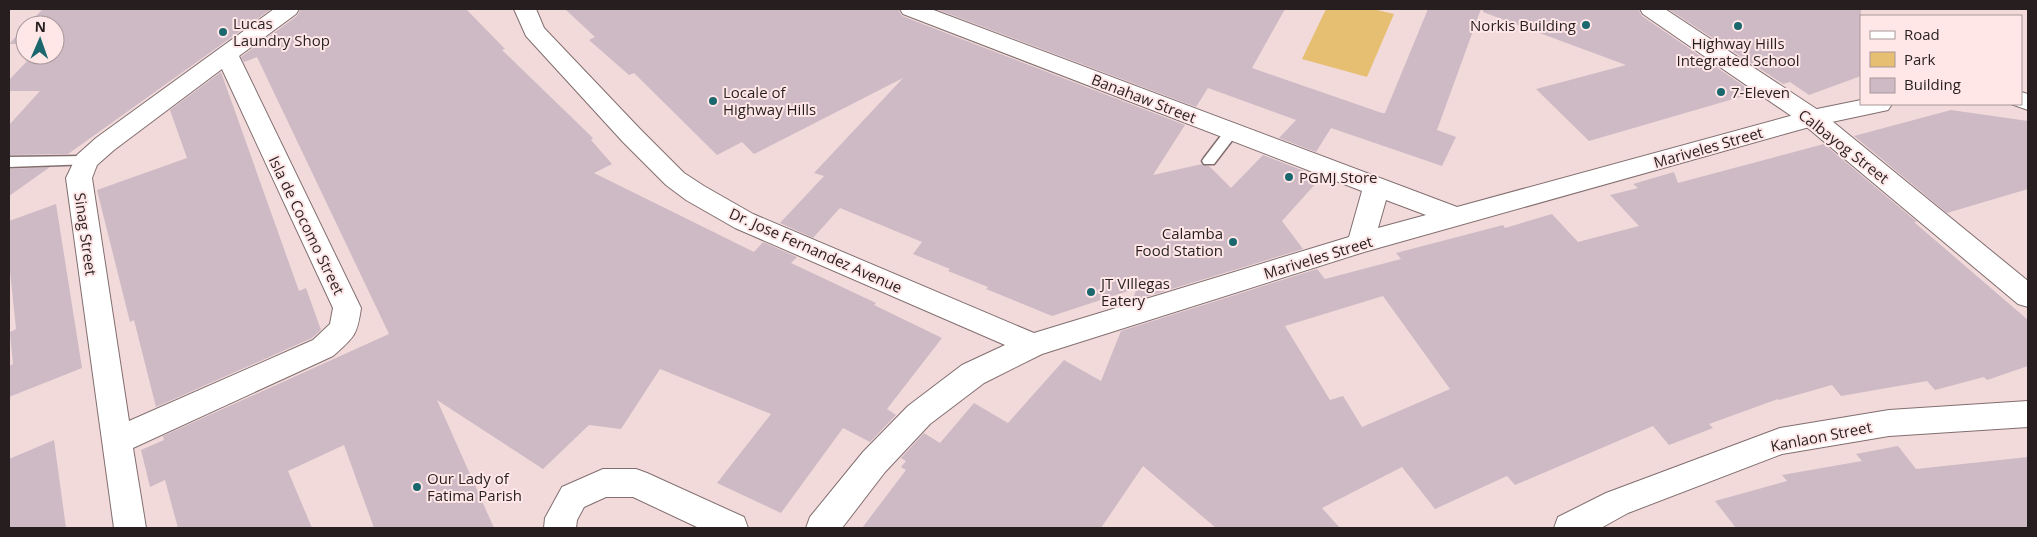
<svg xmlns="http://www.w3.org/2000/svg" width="2037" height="537" viewBox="0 0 2037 537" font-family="'Open Sans',sans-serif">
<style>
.green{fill:#e7bf72}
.building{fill:#cdbac5;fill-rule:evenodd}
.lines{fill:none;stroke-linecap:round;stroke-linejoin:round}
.lane-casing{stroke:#826e6f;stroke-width:3}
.street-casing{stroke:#826e6f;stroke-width:2}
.secondary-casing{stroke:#826e6f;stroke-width:2}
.lane{fill:#fff;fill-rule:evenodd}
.street{fill:#fff;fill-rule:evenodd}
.secondary{fill:#fff;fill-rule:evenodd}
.poi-dot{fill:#1a676e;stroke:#ffe7e8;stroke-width:2}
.labels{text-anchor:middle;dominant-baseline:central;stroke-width:4;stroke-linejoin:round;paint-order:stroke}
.poi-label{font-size:15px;fill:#271f1f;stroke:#ffe7e8;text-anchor:start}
.street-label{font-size:15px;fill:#271f1f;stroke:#ffe7e8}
</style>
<rect width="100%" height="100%" fill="#f2dadb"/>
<polygon class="green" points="1326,9 1373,9 1394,14 1367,77 1302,59"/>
<g class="building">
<polygon points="43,9 271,9 68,154 9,155 9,125 40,91 9,91 9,80 32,56 28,55 55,55 55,25 27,25"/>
<polygon points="301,9 466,9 505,49 502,50 593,138 591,140 612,164 594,173 754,252 763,242 797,257 791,263 876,303 874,305 942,338 887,409 896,415 870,442 843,428 781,513 717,483 771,414 660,369 621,429 589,425 543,469 437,400 494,528 374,528 344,445 288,471 312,528 178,528 165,480 150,487 141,450 164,440 163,436 389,334 257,57 244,62 241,57 297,16"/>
<polygon points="565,9 898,9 902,16 1185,125 1153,175 1202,164 1209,166 1231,188 1263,155 1304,171 1302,174 1318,181 1282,221 1303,249 1132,301 1137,288 1052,316 986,289 988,287 948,271 950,269 913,254 922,242 840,208 813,238 780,223 824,176 814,173 903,78 754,154 742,142 717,155 634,73 629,75 589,40 595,37"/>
<polygon points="936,9 1285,9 1252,68 1382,113 1385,113 1428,9 1481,9 1437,130 1456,137 1442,166 1331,128 1316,152 1279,138 1296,120 1208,88 1196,107"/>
<polygon points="1483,9 1638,9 1642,16 1754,93 1589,141 1536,89 1626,65 1483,12"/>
<polygon points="1668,9 1861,9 1861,76 1809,95 1790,82 1783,84"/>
<polygon points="25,27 25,44 9,44"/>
<polygon points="221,72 299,291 306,288 321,330 312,338 156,407 134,320 130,322 97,190 187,158 170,110"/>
<polygon points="1951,110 2028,121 2028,189 1947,213 1854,136"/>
<path d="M 1824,144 L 1917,222 L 1914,222 L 2028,320 L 2028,366 L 1987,380 L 1984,377 L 1935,390 L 1927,381 L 1841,396 L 1832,385 L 1779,400 L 1778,399 L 1709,424 L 1713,428 L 1669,445 L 1653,426 L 1515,485 L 1507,476 L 1435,509 L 1402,467 L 1322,508 L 1340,528 L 1216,528 L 1143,466 L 1101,528 L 862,528 L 906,470 L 901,467 L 906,461 L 901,458 L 924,433 L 940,443 L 974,403 L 1008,423 L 1064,360 L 1101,381 L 1121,331 L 1317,269 L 1325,279 L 1401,259 L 1396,253 L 1503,225 L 1505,228 L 1552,214 L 1578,242 L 1639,226 L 1610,195 L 1638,188 L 1633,184 L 1674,172 L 1678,183 ZM 1383,296 L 1450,389 L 1362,427 L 1343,396 L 1330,400 L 1285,326 Z"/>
<polygon points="50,167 9,196 9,169"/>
<polygon points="56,204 82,368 9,397 9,366 13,364 10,332 16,329 9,261 9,221"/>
<polygon points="54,440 66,528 9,528 9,459"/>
<polygon points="1898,446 1916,469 2028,457 2028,528 1736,528 1715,501 1787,481 1782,475 1862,461 1856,454"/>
</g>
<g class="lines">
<defs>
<g id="lane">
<polygon points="1232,126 1237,128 1239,131 1237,134 1214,164 1204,164 1202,161 1204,158 1227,128"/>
<polygon points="86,156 91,158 93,161 91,164 9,167 9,157"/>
</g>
<g id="street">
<path d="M 274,9 L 299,9 L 296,14 L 239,56 L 361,308 C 357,336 354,337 333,356 L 133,448 L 146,528 L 114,528 L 66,178 L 77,155 L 96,138 ZM 222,69 L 333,308 L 330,324 L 313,340 L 129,421 L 92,178 L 97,165 L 114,150 Z"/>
<path d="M 514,9 L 536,9 L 544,28 L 641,130 L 684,173 L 704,186 L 753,214 L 1034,333 L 1349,237 L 1362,191 L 903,14 L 900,9 L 931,9 L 1457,207 L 1812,110 L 1861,100 L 1861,104 L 1892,104 L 1888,110 L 1813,126 L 1364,252 L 1042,354 L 984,383 L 930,424 L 885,472 L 842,528 L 806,528 L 810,517 L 863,452 L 908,406 L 962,365 L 1005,345 L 735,228 L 686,200 L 666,185 L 623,142 L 526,36 ZM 1386,200 L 1426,215 L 1378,228 Z"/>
<polygon points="2021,92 2028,94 2028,110 2011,104 2021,104"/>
<polygon points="2028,401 2028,427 1889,436 1782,454 1628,513 1601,528 1554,528 1558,517 1606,493 1780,428 1889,410"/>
<polygon points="603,469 636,469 647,473 744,517 748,528 699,528 633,497 606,497 584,507 577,520 576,528 544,528 545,518 562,487"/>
</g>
<polygon id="secondary" points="1640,9 1665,9 1821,112 2028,281 2028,307 2018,304 1803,124 1643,14"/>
</defs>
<use href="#lane" class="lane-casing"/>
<use href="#street" class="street-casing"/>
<use href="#secondary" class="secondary-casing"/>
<use href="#lane" class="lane"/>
<use href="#street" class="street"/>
<use href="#secondary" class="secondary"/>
</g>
<g class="poi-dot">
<circle cx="1586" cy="25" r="5"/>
<circle cx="1738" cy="26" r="5"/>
<circle cx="223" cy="32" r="5"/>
<circle cx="1721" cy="92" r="5"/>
<circle cx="713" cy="101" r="5"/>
<circle cx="1289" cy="177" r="5"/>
<circle cx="1233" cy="242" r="5"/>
<circle cx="1091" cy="292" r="5"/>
<circle cx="417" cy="487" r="5"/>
</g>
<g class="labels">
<g class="poi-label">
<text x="233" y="23">Lucas<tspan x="233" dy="17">Laundry Shop</tspan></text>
<text x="1576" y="25" text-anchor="end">Norkis Building</text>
<text x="1738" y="43" text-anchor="middle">Highway Hills<tspan x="1738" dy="17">Integrated School</tspan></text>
<text x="723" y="92">Locale of<tspan x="723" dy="17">Highway Hills</tspan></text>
<text x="1731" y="92">7-Eleven</text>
<text x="1299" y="177">PGMJ Store</text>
<text x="1223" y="233" text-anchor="end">Calamba<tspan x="1223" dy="17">Food Station</tspan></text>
<text x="1101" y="283">JT VIllegas<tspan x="1101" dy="17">Eatery</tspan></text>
<text x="427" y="478">Our Lady of<tspan x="427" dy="17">Fatima Parish</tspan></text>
</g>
<g class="street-label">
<text transform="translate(1144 98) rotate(21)">Banahaw Street</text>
<text transform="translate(1844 146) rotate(38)">Calbayog Street</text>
<text transform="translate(1708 147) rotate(-16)">Mariveles Street</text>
<text transform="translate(307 225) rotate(64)">Isla de Cocomo Street</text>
<text transform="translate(86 234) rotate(82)">Sinag Street</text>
<text transform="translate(816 250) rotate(24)">Dr. Jose Fernandez Avenue</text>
<text transform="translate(1318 257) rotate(-17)">Mariveles Street</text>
<text transform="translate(1821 436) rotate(-11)">Kanlaon Street</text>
</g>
</g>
<rect width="2037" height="537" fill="none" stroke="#271f1f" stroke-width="20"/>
<rect x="1860" y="15" width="162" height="90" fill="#ffe7e8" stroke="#a99798"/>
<rect x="1870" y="31" width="25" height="8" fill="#ffffff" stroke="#a99798"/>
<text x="1904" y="40" font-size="15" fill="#271f1f">Road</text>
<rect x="1870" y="52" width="25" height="15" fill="#e7bf72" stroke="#a99798"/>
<text x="1904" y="65" font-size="15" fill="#271f1f">Park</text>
<rect x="1870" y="78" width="25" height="15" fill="#cdbac5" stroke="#a99798"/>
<text x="1904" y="90" font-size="15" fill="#271f1f">Building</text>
<g transform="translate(40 40) rotate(2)"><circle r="24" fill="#ffe7e8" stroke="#a99798"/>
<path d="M0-4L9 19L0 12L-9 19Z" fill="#1a676e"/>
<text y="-8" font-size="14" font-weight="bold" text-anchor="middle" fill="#271f1f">N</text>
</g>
</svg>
